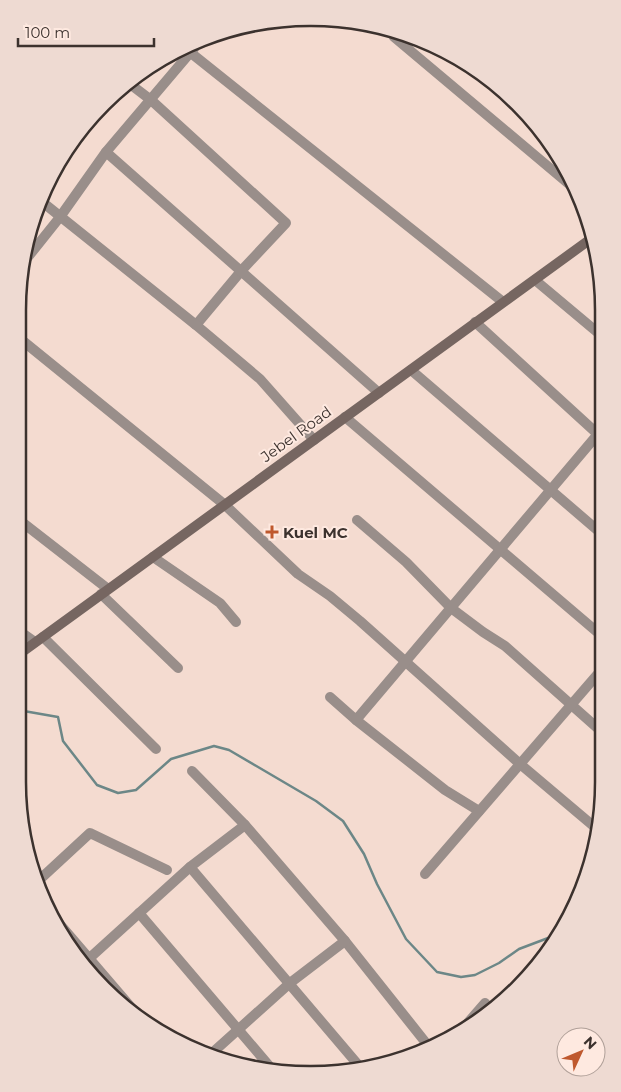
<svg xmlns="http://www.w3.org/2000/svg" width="621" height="1092" viewBox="0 0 621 1092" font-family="Montserrat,sans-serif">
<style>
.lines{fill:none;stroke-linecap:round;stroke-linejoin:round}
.stream{stroke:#6c8787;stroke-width:2.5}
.minor{stroke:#998e8a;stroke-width:10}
.secondary{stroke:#766661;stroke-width:10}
.poi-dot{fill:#bf582d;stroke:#fee9e0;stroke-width:2}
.labels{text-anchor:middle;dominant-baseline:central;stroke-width:4;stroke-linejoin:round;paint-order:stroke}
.street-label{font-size:15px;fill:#3c322e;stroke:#fee9e0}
.poi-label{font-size:15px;font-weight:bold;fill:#3c322e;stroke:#fee9e0;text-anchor:start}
.rim{fill:none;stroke:#3c322e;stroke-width:2.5}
</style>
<rect width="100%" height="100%" fill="#f4dbd0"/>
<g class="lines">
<polyline class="stream" points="18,710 58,717 63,741 97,785 118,793 136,790 171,759 214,746 229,750 316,801 343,821 364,854 377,884 406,939 437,972 461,977 475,975 499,963 519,949 556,935 559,935"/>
<g class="minor">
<polyline points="394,37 576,190"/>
<polyline points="191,53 503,302"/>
<polyline points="130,84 151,100 286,223 242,270 196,325"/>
<polyline points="106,152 379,393"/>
<polyline points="41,201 196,325 260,379 314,440"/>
<polyline points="24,262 60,217 106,152 195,47"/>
<polyline points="535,280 603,337"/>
<polyline points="475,322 602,438"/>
<polyline points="18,337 225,505 298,574 330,596 360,621 520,764 597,829"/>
<polyline points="411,370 603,535"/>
<polyline points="345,417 603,637"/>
<polyline points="18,519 108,589"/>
<polyline points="357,520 406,562 451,608 483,632 505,646 603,733"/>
<polyline points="153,557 220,603 236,622"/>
<polyline points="101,594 178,668"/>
<polyline points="18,630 35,642"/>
<polyline points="43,637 156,749"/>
<polyline points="330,697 356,720 603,428"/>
<polyline points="356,720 445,790 479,811"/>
<polyline points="192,771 245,825 345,941 430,1048"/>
<polyline points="190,867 360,1067"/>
<polyline points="425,874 603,668"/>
<polyline points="37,882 90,833 167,870"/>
<polyline points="139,913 271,1068"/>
<polyline points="57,921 142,1020"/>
<polyline points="83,964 190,867 245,825"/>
<polyline points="465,1026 485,1003 491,1010"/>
<polyline points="211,1054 290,983 345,941"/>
</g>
<polyline class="secondary" points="18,655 592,238"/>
</g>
<path class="poi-dot" d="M269.5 524.5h5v5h5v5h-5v5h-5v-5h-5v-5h5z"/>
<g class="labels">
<g class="street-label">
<text transform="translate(296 434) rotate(-36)">Jebel Road</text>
</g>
<g class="poi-label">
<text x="283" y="532">Kuel MC</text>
</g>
</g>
<path d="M0 0H621V1092H0ZM310 26H311A284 284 0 0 1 595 310V782A284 284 0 0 1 311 1066H310A284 284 0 0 1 26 782V310A284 284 0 0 1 310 26Z" fill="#eedad2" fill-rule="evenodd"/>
<path class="rim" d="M310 26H311A284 284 0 0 1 595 310V782A284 284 0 0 1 311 1066H310A284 284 0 0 1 26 782V310A284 284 0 0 1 310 26Z"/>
<g transform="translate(581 1052) rotate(46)"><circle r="24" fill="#fee9e0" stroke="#b0a099"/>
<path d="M0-4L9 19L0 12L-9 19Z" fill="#bf582d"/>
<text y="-8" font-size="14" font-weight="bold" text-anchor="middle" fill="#3c322e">N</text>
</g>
<path d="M18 38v8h136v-8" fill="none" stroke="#3c322e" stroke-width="2.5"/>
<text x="25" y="38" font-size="15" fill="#3c322e" stroke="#fee9e0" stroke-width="4" paint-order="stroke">100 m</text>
</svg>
